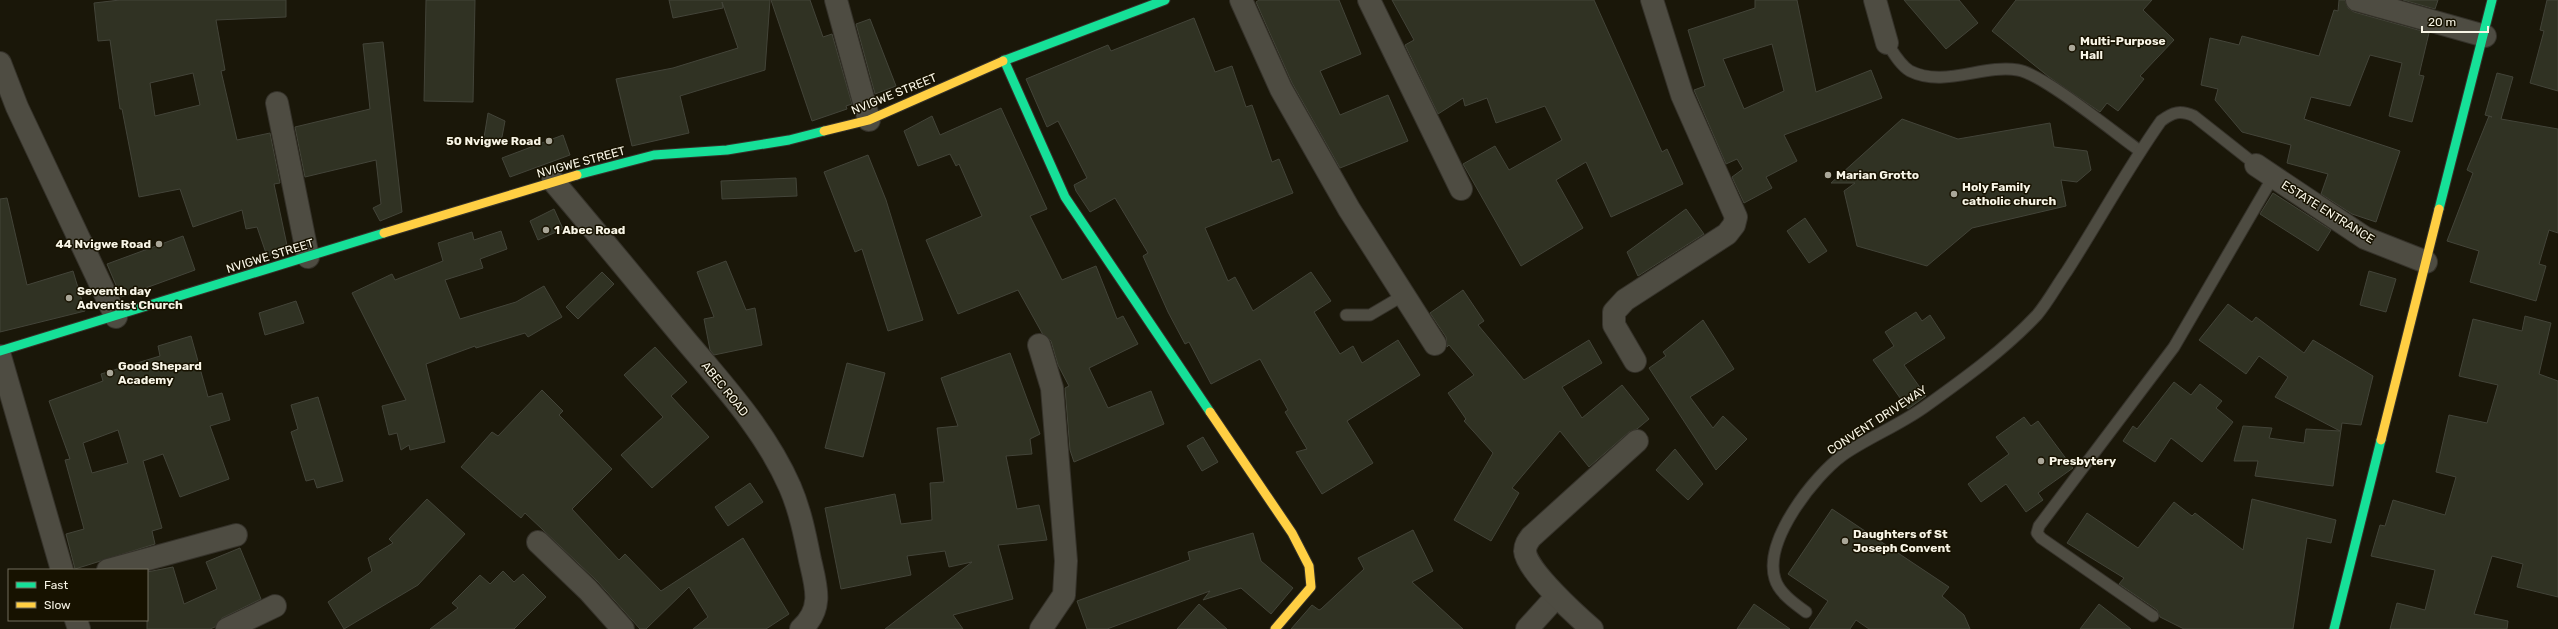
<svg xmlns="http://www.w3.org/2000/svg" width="2558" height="629" viewBox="0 0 2558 629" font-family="Rubik,sans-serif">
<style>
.building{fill:#303223;stroke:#434439;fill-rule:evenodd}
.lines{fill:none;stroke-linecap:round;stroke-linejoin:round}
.lane-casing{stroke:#35322a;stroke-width:13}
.street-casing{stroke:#35322a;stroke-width:24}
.fast-casing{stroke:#35322a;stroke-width:11}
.slow-casing{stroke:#35322a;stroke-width:11}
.lane{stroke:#4e4c42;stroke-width:11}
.street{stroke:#4e4c42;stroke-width:22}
.fast{stroke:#16e098;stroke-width:9}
.slow{stroke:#ffcf43;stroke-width:9}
.poi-dot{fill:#aaa799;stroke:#171200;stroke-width:1.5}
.labels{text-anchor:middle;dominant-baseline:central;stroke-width:3;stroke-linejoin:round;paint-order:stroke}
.poi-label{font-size:12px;font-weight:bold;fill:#f8f5e6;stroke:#171200;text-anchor:start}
.street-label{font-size:12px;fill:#f8f5e6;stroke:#171200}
</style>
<rect width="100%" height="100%" fill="#1a1709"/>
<g class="building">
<path d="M 120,0 L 286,0 L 286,17 L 216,20 L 225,70 L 221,71 L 237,140 L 270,133 L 280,183 L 274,184 L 288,250 L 267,256 L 257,227 L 246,229 L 242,210 L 193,227 L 180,189 L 139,197 L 122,109 L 120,109 L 110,40 L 98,41 L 94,3 ZM 193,73 L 200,105 L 155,116 L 150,83 Z"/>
<polygon points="426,0 475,0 473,102 424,101"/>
<polygon points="669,0 770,0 765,70 680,96 689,133 632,146 616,79 673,68 738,48 722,2 723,8 673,18"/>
<polygon points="771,0 810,0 823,37 832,34 852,104 846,106 847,109 812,121"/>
<polygon points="1259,0 1339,0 1361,54 1320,71 1340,115 1388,95 1408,141 1340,168 1292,83 1256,2"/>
<polygon points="1392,0 1594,0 1662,152 1667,149 1683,184 1611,217 1586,162 1556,180 1583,228 1521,266 1463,164 1495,146 1509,170 1562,140 1545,106 1496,123 1487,98 1465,106 1463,98 1438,114 1405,45 1414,40"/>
<path d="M 1755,0 L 1797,0 L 1816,92 L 1871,70 L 1882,98 L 1784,135 L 1797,161 L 1766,177 L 1772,188 L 1744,203 L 1732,177 L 1743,169 L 1737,159 L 1726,164 L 1694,90 L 1705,86 L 1688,30 L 1755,8 ZM 1772,44 L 1784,91 L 1744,109 L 1723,59 Z"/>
<polygon points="1904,0 1959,0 1978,23 1946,49"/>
<polygon points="2016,0 2152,0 2143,10 2174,40 2140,76 2144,79 2118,111 2107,103 2100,112 2049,77 1992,31"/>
<polygon points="2339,0 2345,0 2348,8 2354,12 2429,33 2419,75 2424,76 2412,122 2389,116 2402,63 2370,55 2350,106 2311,97 2304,119 2400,151 2376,222 2352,214 2321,194 2328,174 2287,163 2291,145 2242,132 2215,100 2218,89 2201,85 2210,38 2239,45 2242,36 2319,56 2334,10 2338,11"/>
<polygon points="2403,0 2438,0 2435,9"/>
<polygon points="2547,0 2558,0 2558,91 2530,83 2544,31 2540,30"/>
<polygon points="1194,18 1215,72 1232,66 1246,107 1252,105 1272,162 1279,159 1293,193 1205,228 1228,281 1235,277 1253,311 1311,272 1331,301 1314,312 1340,354 1353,346 1362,363 1398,340 1420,375 1347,421 1373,463 1322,494 1296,452 1307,449 1285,412 1288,410 1260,359 1211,384 1189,342 1185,344 1168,312 1143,256 1148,253 1115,198 1090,212 1076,191 1074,185 1087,178 1058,121 1047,127 1026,79 1108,45 1111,51"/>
<polygon points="870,19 896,86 875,94 856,24"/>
<polygon points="383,42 402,212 380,221 373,208 381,204 376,160 305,177 295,127 370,109 363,44"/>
<polygon points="2497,73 2513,77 2501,119 2558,129 2558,233 2549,230 2539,264 2546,266 2536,301 2470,282 2479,251 2447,241 2473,173 2467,170 2489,116 2492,117 2485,115"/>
<polygon points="1001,108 1047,209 1030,216 1062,280 1096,266 1117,319 1123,316 1138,344 1089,368 1108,408 1151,391 1164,424 1074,462 1070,450 1065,388 1069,386 1058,365 1051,341 1042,333 1018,290 958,314 926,240 982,216 959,164 956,166 950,154 918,166 904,131 932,116 940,135"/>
<polygon points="488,113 505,121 502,137 483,144"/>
<polygon points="1902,119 1958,139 2050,123 2054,147 2087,151 2091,170 2077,182 2061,180 2066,206 1972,228 1927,266 1857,246 1844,191 1855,183 1831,183"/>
<polygon points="563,135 570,155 510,177 502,158"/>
<polygon points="868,155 886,200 923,320 888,331 862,249 855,252 824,172"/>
<polygon points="796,178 797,196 722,199 721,181"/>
<polygon points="2273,193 2331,230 2318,251 2260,214"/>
<polygon points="7,198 27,285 73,271 85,311 0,332 0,199"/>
<polygon points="554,209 563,229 538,240 530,221"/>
<polygon points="1686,209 1704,234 1638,276 1627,252"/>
<polygon points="1805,218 1827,251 1809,263 1787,231"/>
<polygon points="501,231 507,249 480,259 483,268 445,280 460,319 516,302 544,286 562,317 528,337 525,333 476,348 475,346 426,364 445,442 410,450 409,445 401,450 397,433 389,435 382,406 406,400 352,293 392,274 395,280 443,261 438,243 472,232 474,240"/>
<polygon points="183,236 195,270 121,297 107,264"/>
<polygon points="726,261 746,310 755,308 762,345 714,355 710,350 704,319 714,317 697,272"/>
<polygon points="2369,271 2396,279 2386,312 2360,305"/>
<polygon points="602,272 614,284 578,319 566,307"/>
<polygon points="1463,290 1484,321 1478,325 1524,380 1589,340 1602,363 1562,387 1582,418 1622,385 1649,419 1637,429 1629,432 1589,467 1560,431 1512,488 1519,493 1491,541 1454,520 1493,453 1464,421 1466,419 1448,393 1474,375 1449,345 1447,347 1446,337 1430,313"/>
<polygon points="296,301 304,323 265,335 259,313"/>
<polygon points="2228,304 2252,322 2256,317 2304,353 2313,340 2373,376 2361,425 2342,423 2333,486 2255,476 2258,461 2234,461 2243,426 2272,428 2269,438 2304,443 2306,429 2340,431 2275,397 2288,377 2259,356 2246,374 2199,340"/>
<polygon points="1916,312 1922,321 1930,315 1945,338 1904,365 1926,396 1908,409 1873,360 1894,346 1885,332"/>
<polygon points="2525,316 2551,323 2539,374 2558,381 2558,597 2517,587 2523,564 2492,556 2474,614 2508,621 2507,629 2390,629 2397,603 2425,610 2435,570 2371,556 2380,525 2385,526 2393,500 2445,515 2456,477 2436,472 2449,415 2487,423 2498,385 2459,376 2473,319 2522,331"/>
<polygon points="1703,320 1734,369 1690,397 1713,428 1723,416 1747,439 1716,470 1649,368 1666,356 1663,352"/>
<path d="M 191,336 L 208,397 L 222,393 L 230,420 L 210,426 L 229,479 L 180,497 L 163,454 L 143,461 L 162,528 L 152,531 L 155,544 L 75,569 L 66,534 L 84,529 L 65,460 L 70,459 L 49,401 L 103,381 L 101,374 L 160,356 L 158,346 ZM 118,430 L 128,463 L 92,473 L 83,443 Z"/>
<polygon points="655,347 687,382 671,396 709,437 652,488 621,455 663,417 624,375"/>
<polygon points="1010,353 1040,434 1030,439 1032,454 1006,456 1017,509 1039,505 1047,540 998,545 1013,599 953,615 963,629 885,629 972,562 949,567 945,551 907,556 911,575 841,589 825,508 895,494 901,524 932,520 930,483 944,482 937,428 958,426 941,378"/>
<polygon points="847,363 885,373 863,457 825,448"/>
<polygon points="2174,382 2191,395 2200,384 2222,401 2216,408 2233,422 2202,462 2171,438 2155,462 2123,441 2133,426 2137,429"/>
<polygon points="542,390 563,411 559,415 612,469 572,509 619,560 625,554 661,591 743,538 789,614 766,629 693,629 708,617 689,587 646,629 640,629 597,581 525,513 521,518 461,467 492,432 498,436"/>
<polygon points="318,397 343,481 317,488 314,479 306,481 291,432 298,429 291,405"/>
<polygon points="2024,417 2031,426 2038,421 2073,468 2038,493 2043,500 2026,512 2006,484 1981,502 1968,484 2009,454 1996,437"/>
<polygon points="1203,437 1218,462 1202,471 1187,446"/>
<polygon points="1675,449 1703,484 1688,500 1656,470"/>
<polygon points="750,483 763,502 728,526 715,507"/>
<polygon points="427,499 465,534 418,585 344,629 328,602 372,571 368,558 393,543 389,539"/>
<polygon points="2252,499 2336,520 2331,543 2307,538 2293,629 2184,629 2160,617 2157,610 2119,584 2124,578 2067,543 2087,513 2138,548 2174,502 2192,516 2195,513 2243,550"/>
<polygon points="1832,509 1949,587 1942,596 1964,615 1970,629 1869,629 1856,620 1850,629 1809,629 1828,601 1788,574"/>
<polygon points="1413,530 1433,571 1412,582 1463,629 1291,629 1312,605 1319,610 1321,609 1364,569 1358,558"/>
<polygon points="1253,533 1261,561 1293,588 1271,614 1241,588 1203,600 1210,591 1107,629 1087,629 1077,601 1190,560 1188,552"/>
<polygon points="240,548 261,599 222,618 215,627 210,629 147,629 147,572 173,567 184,604 217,589 206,562"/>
<polygon points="503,571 514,582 523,574 546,597 514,629 430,629 458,608 452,603 480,575 490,584"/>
<polygon points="1199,604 1227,629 1177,629"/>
<polygon points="1754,604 1790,629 1737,629"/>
<polygon points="2099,604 2108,611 2131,629 2080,629"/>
</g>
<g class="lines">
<defs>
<g id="lane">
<path d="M 1887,43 C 1893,52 1900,65 1910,71 C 1944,88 1983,64 2018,70 C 2043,74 2116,134 2140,151"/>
<polyline points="1346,315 1370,315 1404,295"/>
<path d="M 1806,612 C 1795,604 1779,593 1775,579 C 1763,541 1814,476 1843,455 C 1869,437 1900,425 1926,406 C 1965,378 2004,350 2037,315 C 2048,302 2057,285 2067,271 C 2099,221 2127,169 2161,121 C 2173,112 2180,110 2194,116 L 2256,165"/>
<polyline points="2153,616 2041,538 2037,533 2039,526 2174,347 2273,177"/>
</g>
<g id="street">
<polyline points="836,0 869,120"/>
<polyline points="1241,0 1281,89 1349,209 1435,344"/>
<polyline points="1369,0 1461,189"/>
<polyline points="1875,0 1887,43"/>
<polyline points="2357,0 2485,36"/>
<polyline points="0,63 17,107 116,317"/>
<polyline points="277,103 308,257"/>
<polyline points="2256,165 2365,238 2426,262"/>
<path d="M 553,181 C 598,234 642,288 687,342 C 725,387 766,432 790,487 C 800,510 805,535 810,560 C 816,586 824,609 801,629"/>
<polyline points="1039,345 1052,388 1066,561 1064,595 1041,629"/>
<polyline points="0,356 62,570"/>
<polyline points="1635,361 1614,325 1614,312 1625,300 1727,234 1734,225 1736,217 1682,95 1652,0"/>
<polyline points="538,542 588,590 623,629"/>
<polyline points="108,570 236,535"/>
<polyline points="76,620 79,629"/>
<polyline points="227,629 275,606"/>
<polyline points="1527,629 1556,597"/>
<path d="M 1592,629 C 1577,616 1526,570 1525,551 C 1525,545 1528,541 1531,537 L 1637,441"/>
</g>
<g id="fast">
<polyline points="1004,60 1065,197 1210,412"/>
<polyline points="1003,61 1165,0"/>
<polyline points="577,175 654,155 727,150 789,140 824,131"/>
<polyline points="2439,209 2492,0"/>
<polyline points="0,351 384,233"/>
<polyline points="2334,629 2381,440"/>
</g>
<g id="slow">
<polyline points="824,131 869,120 1003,61"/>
<polyline points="384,233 577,175"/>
<polyline points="1210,412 1292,533 1309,566 1311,587 1275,629"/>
<polyline points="2381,440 2439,209"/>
</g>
</defs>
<use href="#lane" class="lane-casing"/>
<use href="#street" class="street-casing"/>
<use href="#fast" class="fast-casing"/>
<use href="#slow" class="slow-casing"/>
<use href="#lane" class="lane"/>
<use href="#street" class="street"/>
<use href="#fast" class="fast"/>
<use href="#slow" class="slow"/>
</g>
<g class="poi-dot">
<circle cx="2072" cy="48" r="4"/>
<circle cx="549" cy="141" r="4"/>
<circle cx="1828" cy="175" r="4"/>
<circle cx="1954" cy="194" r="4"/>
<circle cx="546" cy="230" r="4"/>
<circle cx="159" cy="244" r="4"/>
<circle cx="69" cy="298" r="4"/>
<circle cx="110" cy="373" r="4"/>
<circle cx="2041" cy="461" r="4"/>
<circle cx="1845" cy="541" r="4"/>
</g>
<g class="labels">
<g class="poi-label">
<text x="2080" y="41">Multi-Purpose<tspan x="2080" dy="14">Hall</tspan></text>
<text x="541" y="141" text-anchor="end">50 Nvigwe Road</text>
<text x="1836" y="175">Marian Grotto</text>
<text x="1962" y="187">Holy Family<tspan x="1962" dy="14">catholic church</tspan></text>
<text x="554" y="230">1 Abec Road</text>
<text x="151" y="244" text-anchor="end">44 Nvigwe Road</text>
<text x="77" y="291">Seventh day<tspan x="77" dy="14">Adventist Church</tspan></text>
<text x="118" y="366">Good Shepard<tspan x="118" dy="14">Academy</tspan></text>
<text x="2049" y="461">Presbytery</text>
<text x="1853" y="534">Daughters of St<tspan x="1853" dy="14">Joseph Convent</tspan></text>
</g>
<g class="street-label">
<text transform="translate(894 94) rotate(-22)">NVIGWE STREET</text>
<text transform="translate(581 162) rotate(-15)">NVIGWE STREET</text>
<text transform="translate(2328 212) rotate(32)">ESTATE ENTRANCE</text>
<text transform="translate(270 256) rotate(-17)">NVIGWE STREET</text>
<text transform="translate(725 389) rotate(51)">ABEC ROAD</text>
<text transform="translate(1877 420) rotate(-33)">CONVENT DRIVEWAY</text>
</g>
</g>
<rect x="8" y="569" width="140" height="52" fill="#171200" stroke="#716d5c"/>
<rect x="16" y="582" width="20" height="6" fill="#16e098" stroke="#716d5c"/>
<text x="44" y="589" font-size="12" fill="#f8f5e6">Fast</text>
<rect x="16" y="602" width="20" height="6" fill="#ffcf43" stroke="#716d5c"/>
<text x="44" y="609" font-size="12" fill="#f8f5e6">Slow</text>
<path d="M2422 26v6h66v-6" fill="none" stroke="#f8f5e6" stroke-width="2"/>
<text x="2428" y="26" font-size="12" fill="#f8f5e6" stroke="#171200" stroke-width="3" paint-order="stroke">20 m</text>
</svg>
